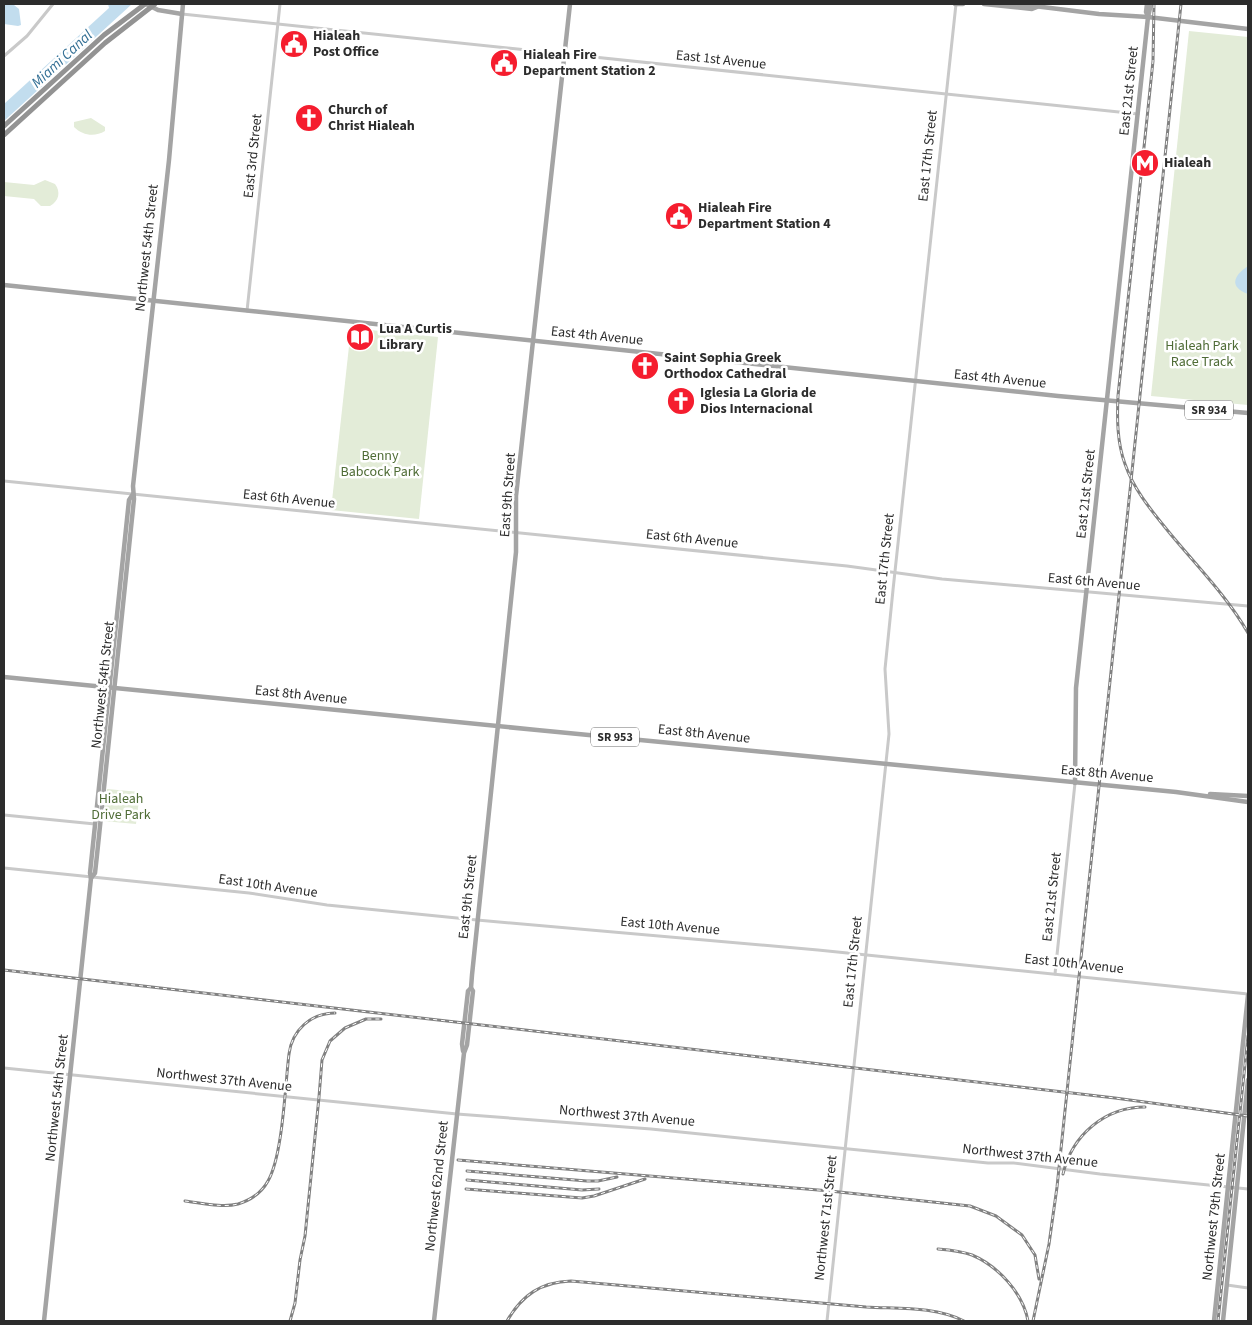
<svg xmlns="http://www.w3.org/2000/svg" width="1252" height="1325" viewBox="0 0 1252 1325" font-family="'Source Sans 3',sans-serif">
<style>
.green{fill:#e3ecd8}
.water{fill:#c2ddee}
.lines{fill:none;stroke-linecap:round;stroke-linejoin:round}
.minor{stroke:#c9c9c9;stroke-width:3}
.major{stroke:#a4a4a4;stroke-width:4.5}
.highway{stroke:#939393;stroke-width:5}
.rail-casing{stroke:#818181;stroke-width:3}
.rail{stroke:#fff;stroke-width:1;stroke-dasharray:4;stroke-linecap:butt}
.labels{text-anchor:middle;dominant-baseline:central;stroke-width:5;stroke-linejoin:round;paint-order:stroke}
.shield{fill:#fff;stroke:#6b6b6b;stroke-width:1}
.shield-label{font-size:12px;font-weight:bold;fill:#2c2c2c}
.poi-label{font-size:14px;font-weight:bold;fill:#2c2c2c;stroke:#fff;text-anchor:start}
.street-label{font-size:14px;fill:#2c2c2c;stroke:#fff}
.park-label{font-size:14px;fill:#4f6c36;stroke:#fff}
.water-label{font-size:15px;font-style:italic;fill:#347095;stroke:#fff}
</style>
<rect width="100%" height="100%" fill="#fff"/>
<g class="green">
<polygon points="1189,31 1248,37 1248,405 1151,396"/>
<path d="M 91,118 L 105,127 L 105,131 C 95,137 83,136 74,127 L 74,122 Z"/>
<path d="M 45,180 L 55,184 C 61,192 59,201 50,206 L 41,206 L 34,199 L 4,196 L 4,182 L 34,185 Z"/>
<polygon points="351,328 438,337 419,519 331,510"/>
<polygon points="107,789 140,792 136,824 103,821"/>
</g>
<g class="water">
<polygon points="108,4 132,4 4,121 4,104 109,8"/>
<polygon points="4,5 14,5 19,9 21,25 18,26 4,24"/>
<path d="M 1248,266 L 1248,294 C 1229,287 1233,276 1248,266 Z"/>
</g>
<g class="lines">
<g class="minor">
<polyline points="182,14 1138,114"/>
<polyline points="4,56 27,36 53,4"/>
<polyline points="247,311 280,4"/>
<polyline points="4,481 847,566 942,579 1248,606"/>
<polyline points="4,815 95,824"/>
<polyline points="4,868 249,893 327,905 477,920 818,950 1248,994"/>
<polyline points="1055,974 1075,783"/>
<polyline points="4,1068 457,1114 651,1129 988,1163 1014,1163 1100,1174 1248,1189"/>
<polyline points="1227,1285 1248,1288"/>
<polyline points="827,1321 889,734 885,669 893,590 956,4"/>
</g>
<g class="major">
<polyline points="146,4 158,10 182,14"/>
<polyline points="955,4 963,4"/>
<polyline points="984,4 1032,9 1037,7"/>
<polyline points="1018,4 1099,14 1148,17 1248,29"/>
<polyline points="1147,4 1146,12 1148,17"/>
<polyline points="4,285 1058,396 1248,413"/>
<polyline points="4,677 537,730 1176,792 1248,802"/>
<polyline points="1075,783 1076,688 1148,17 1151,4"/>
<polyline points="1210,794 1248,796"/>
<polyline points="91,878 95,873 97,855 134,499 133,486 169,160 183,4"/>
<polyline points="463,1051 462,1044 468,991 471,988"/>
<polyline points="44,1321 91,878 90,873 129,500 133,494"/>
<polyline points="434,1321 464,1053 467,1045 473,991 471,988 472,975 516,552 516,496 570,4"/>
<polyline points="1214,1321 1248,995"/>
<polyline points="1223,1321 1248,1080"/>
</g>
<g class="highway">
<polyline points="4,126 104,35 145,4"/>
<polyline points="4,135 105,43 155,4"/>
</g>
<defs>
<g id="rail">
<path d="M 1154,4 L 1153,61 L 1118,396 C 1117,419 1117,442 1125,464 C 1134,490 1151,510 1168,531 C 1195,564 1227,596 1248,633"/>
<polyline points="4,970 1115,1098 1248,1116"/>
<polyline points="458,1160 830,1191 970,1206 996,1216 1022,1235 1035,1255 1039,1279"/>
<polyline points="467,1171 587,1181 598,1181 617,1177"/>
<path d="M 1063,1174 C 1072,1135 1105,1107 1145,1107"/>
<polyline points="467,1180 582,1190 599,1189"/>
<polyline points="466,1189 582,1198 594,1196 645,1179"/>
<path d="M 185,1201 C 202,1203 222,1208 238,1204 C 251,1200 262,1192 268,1181 C 283,1155 285,1085 289,1054 C 292,1030 311,1013 335,1013"/>
<path d="M 938,1249 C 950,1250 961,1251 972,1255 C 998,1266 1023,1293 1028,1321"/>
<polyline points="290,1321 295,1303 300,1260 305,1236 319,1097 322,1060 330,1041 345,1028 366,1019 381,1019"/>
<path d="M 507,1321 C 522,1295 541,1282 571,1281 L 866,1307 C 899,1309 934,1306 964,1321"/>
<polyline points="1033,1321 1049,1244 1057,1187 1181,4"/>
<polyline points="1218,1321 1248,1036"/>
</g>
</defs>
<use href="#rail" class="rail-casing"/>
<use href="#rail" class="rail"/>
</g>
<defs>
<symbol id="civic-disc" viewBox="-11 -11 22 22"><circle r="9.5" fill="#f51d2e" stroke="#fff"/><path d="M-.6-6.5H3V-4.5H.6V-3L4-1V1h2V6H-6V1h2V-1L-.6-3ZM-1.2 2.5V6h2.4V2.5Z" fill="#fff"/></symbol>
<symbol id="church-disc" viewBox="-11 -11 22 22"><circle r="9.5" fill="#f51d2e" stroke="#fff"/><path d="M-1.2-6h2.4v3.5h3.3v2.4h-3.3V6h-2.4V-.1h-3.3v-2.4h3.3Z" fill="#fff"/></symbol>
<symbol id="metro-disc" viewBox="-11 -11 22 22"><circle r="9.5" fill="#f51d2e" stroke="#fff"/><path d="M-5.5 5V-5H-3L0 0L3-5H5.5V5H3V-.5L0 4L-3-.5V5Z" fill="#fff"/></symbol>
<symbol id="library-disc" viewBox="-11 -11 22 22"><circle r="9.5" fill="#f51d2e" stroke="#fff"/><path d="M-6-4Q-3-5.5-.7-3.5V5Q-3 3-6 4ZM6-4Q3-5.5 .7-3.5V5Q3 3 6 4Z" fill="#fff"/></symbol>
</defs>
<g fill-rule="evenodd">
<use href="#civic-disc" x="278" y="28" width="32" height="32"/>
<use href="#civic-disc" x="488" y="47" width="32" height="32"/>
<use href="#church-disc" x="293" y="102" width="32" height="32"/>
<use href="#metro-disc" x="1129" y="147" width="32" height="32"/>
<use href="#civic-disc" x="663" y="200" width="32" height="32"/>
<use href="#library-disc" x="344" y="321" width="32" height="32"/>
<use href="#church-disc" x="629" y="350" width="32" height="32"/>
<use href="#church-disc" x="665" y="385" width="32" height="32"/>
</g>
<g class="labels">
<g class="shield">
<rect x="1185" y="400.5" width="48" height="19" rx="4"/>
<rect x="591" y="727.5" width="48" height="19" rx="4"/>
</g>
<g class="shield-label">
<text x="1209" y="410">SR 934</text>
<text x="615" y="737">SR 953</text>
</g>
<g class="poi-label">
<text x="313" y="36">Hialeah<tspan x="313" dy="16">Post Office</tspan></text>
<text x="523" y="55">Hialeah Fire<tspan x="523" dy="16">Department Station 2</tspan></text>
<text x="328" y="110">Church of<tspan x="328" dy="16">Christ Hialeah</tspan></text>
<text x="1164" y="163">Hialeah</text>
<text x="698" y="208">Hialeah Fire<tspan x="698" dy="16">Department Station 4</tspan></text>
<text x="379" y="329">Lua A Curtis<tspan x="379" dy="16">Library</tspan></text>
<text x="664" y="358">Saint Sophia Greek<tspan x="664" dy="16">Orthodox Cathedral</tspan></text>
<text x="700" y="393">Iglesia La Gloria de<tspan x="700" dy="16">Dios Internacional</tspan></text>
</g>
<g class="street-label">
<text transform="translate(721 60) rotate(6)">East 1st Avenue</text>
<text transform="translate(1129 91) rotate(-84)">East 21st Street</text>
<text transform="translate(253 156) rotate(-84)">East 3rd Street</text>
<text transform="translate(928 156) rotate(-84)">East 17th Street</text>
<text transform="translate(147 248) rotate(-84)">Northwest 54th Street</text>
<text transform="translate(597 336) rotate(6)">East 4th Avenue</text>
<text transform="translate(1000 379) rotate(6)">East 4th Avenue</text>
<text transform="translate(1086 494) rotate(-84)">East 21st Street</text>
<text transform="translate(508 495) rotate(-86)">East 9th Street</text>
<text transform="translate(289 499) rotate(6)">East 6th Avenue</text>
<text transform="translate(692 539) rotate(6)">East 6th Avenue</text>
<text transform="translate(885 559) rotate(-84)">East 17th Street</text>
<text transform="translate(1094 582) rotate(5)">East 6th Avenue</text>
<text transform="translate(103 685) rotate(-84)">Northwest 54th Street</text>
<text transform="translate(301 695) rotate(6)">East 8th Avenue</text>
<text transform="translate(704 734) rotate(6)">East 8th Avenue</text>
<text transform="translate(1107 774) rotate(5)">East 8th Avenue</text>
<text transform="translate(268 886) rotate(8)">East 10th Avenue</text>
<text transform="translate(468 897) rotate(-84)">East 9th Street</text>
<text transform="translate(1052 897) rotate(-84)">East 21st Street</text>
<text transform="translate(670 926) rotate(5)">East 10th Avenue</text>
<text transform="translate(853 962) rotate(-84)">East 17th Street</text>
<text transform="translate(1074 964) rotate(6)">East 10th Avenue</text>
<text transform="translate(224 1080) rotate(6)">Northwest 37th Avenue</text>
<text transform="translate(57 1098) rotate(-84)">Northwest 54th Street</text>
<text transform="translate(627 1116) rotate(5)">Northwest 37th Avenue</text>
<text transform="translate(1030 1156) rotate(6)">Northwest 37th Avenue</text>
<text transform="translate(437 1186) rotate(-84)">Northwest 62nd Street</text>
<text transform="translate(1214 1217) rotate(-84)">Northwest 79th Street</text>
<text transform="translate(826 1218) rotate(-84)">Northwest 71st Street</text>
</g>
<g class="park-label">
<text x="1202" y="346">Hialeah Park<tspan x="1202" dy="16">Race Track</tspan></text>
<text x="380" y="456">Benny<tspan x="380" dy="16">Babcock Park</tspan></text>
<text x="121" y="799">Hialeah<tspan x="121" dy="16">Drive Park</tspan></text>
</g>
<g class="water-label">
<text transform="translate(62 59) rotate(-43)">Miami Canal</text>
</g>
</g>
<rect width="1252" height="1325" fill="none" stroke="#2c2c2c" stroke-width="10"/>
</svg>
